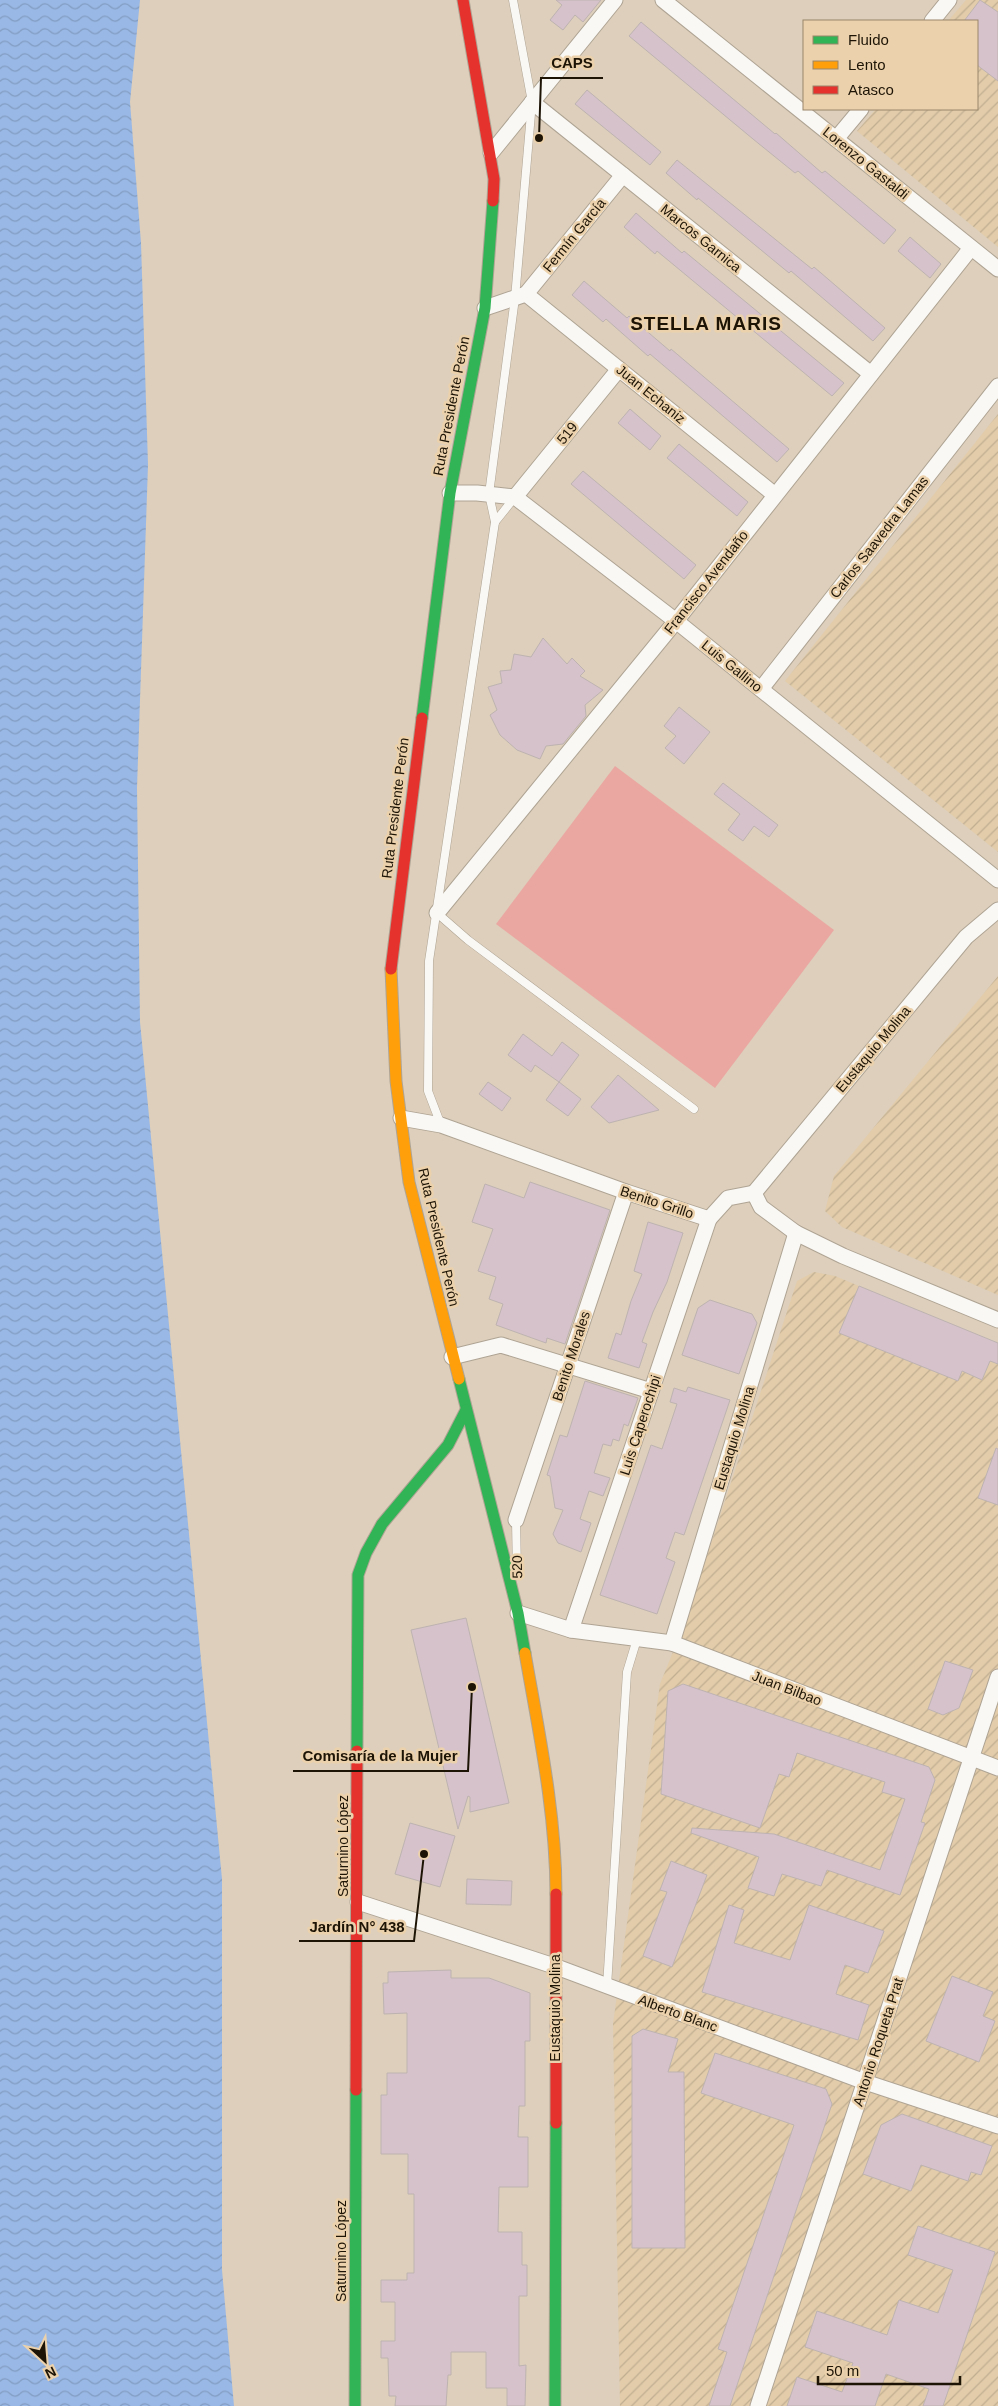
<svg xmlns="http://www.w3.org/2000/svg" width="998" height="2406" viewBox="0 0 998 2406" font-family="Arial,sans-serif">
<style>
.industrial{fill:url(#industrial-furrows)}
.green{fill:#eaa7a2}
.water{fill:url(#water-waves)}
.building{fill:#d6c2cb;stroke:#beb3b1}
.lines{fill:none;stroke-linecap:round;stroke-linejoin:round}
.lane-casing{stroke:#afa494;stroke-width:9}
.street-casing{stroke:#afa494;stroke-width:17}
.fast-casing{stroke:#afa494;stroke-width:13}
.slow-casing{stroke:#afa494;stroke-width:13}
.jam-casing{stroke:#afa494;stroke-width:13}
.lane{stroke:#faf8f5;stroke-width:8}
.street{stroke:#faf8f5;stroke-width:15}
.fast{stroke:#30b455;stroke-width:11}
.slow{stroke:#ff9f0a;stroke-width:11}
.jam{stroke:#e5322d;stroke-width:11}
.labels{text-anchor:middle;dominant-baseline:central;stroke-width:5;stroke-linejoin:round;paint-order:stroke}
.street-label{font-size:14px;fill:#1d1406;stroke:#ecd2ac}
.district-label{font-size:19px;font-weight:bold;letter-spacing:1px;fill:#1d1406;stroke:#ecd2ac}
.leader{fill:none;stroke:#1d1406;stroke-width:2}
.callout-dot{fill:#1d1406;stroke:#ecd2ac;stroke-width:2}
.callout-label{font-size:15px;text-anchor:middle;font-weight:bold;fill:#1d1406;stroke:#ecd2ac;stroke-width:5;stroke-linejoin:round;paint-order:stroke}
</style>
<defs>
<pattern id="industrial-furrows" width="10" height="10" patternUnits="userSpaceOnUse" patternTransform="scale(1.25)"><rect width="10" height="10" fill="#e2ccaa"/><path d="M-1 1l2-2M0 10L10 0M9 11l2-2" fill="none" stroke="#c1ae91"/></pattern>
<pattern id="water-waves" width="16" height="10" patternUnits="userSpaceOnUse" patternTransform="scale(1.25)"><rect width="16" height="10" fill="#99b8e5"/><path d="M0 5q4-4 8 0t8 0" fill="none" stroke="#839dc3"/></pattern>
</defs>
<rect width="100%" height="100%" fill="#ddcfbb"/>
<g class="industrial">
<polygon points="966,0 998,0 998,247 857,131 876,109 977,109 977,21 948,21"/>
<polygon points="998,414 998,852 785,681"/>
<polygon points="998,976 998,1295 842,1227 825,1211 834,1176"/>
<polygon points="814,1272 835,1276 998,1344 998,2406 620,2406 613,2024 660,1684 686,1620 797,1281"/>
</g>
<polygon class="green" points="615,766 834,930 715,1088 496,924"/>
<polygon class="water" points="0,0 140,0 130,102 141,243 148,465 137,788 140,1022 222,1879 222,2270 234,2406 0,2406"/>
<g class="building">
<polygon points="556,0 601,0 583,22 575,15 563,30 550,20 562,5"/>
<polygon points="980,0 998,12 998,81 977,65 977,21 964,21"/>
<polygon points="641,22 775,134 776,133 822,173 825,171 896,230 884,244 798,171 795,173 753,139 629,36"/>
<polygon points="587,90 661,152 650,165 575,104"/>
<polygon points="677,160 812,269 814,267 885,328 873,341 791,271 789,273 698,198 697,200 666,173"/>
<polygon points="636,213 682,253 684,251 844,383 832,396 657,251 655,254 624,227"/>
<polygon points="910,237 941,264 930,278 898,251"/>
<polygon points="584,281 627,318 629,316 670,351 671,349 789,449 777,462 650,354 648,356 606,319 603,322 572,295"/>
<polygon points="630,409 661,436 650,450 618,423"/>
<polygon points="679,444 748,502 737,516 667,458"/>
<polygon points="583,471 696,565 684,579 571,484"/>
<polygon points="543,638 567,664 572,658 585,671 580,676 603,690 585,705 586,716 563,744 546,746 540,759 517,750 500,735 490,715 497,710 488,687 502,683 500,671 511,670 514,654 531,657"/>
<polygon points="679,707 710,732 684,764 665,748 676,736 664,726"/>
<polygon points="723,783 778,825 769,837 754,826 743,841 728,830 740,814 714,794"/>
<polygon points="523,1034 552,1056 562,1042 579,1055 559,1082 535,1065 531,1072 508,1055"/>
<polygon points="618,1075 659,1110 609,1123 591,1107"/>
<polygon points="488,1082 511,1098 502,1111 479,1094"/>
<polygon points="559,1082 581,1099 568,1116 546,1100"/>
<polygon points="530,1182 610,1210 565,1344 547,1338 546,1343 496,1325 503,1304 489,1299 496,1277 478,1271 493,1229 472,1222 485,1184 524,1198"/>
<polygon points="648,1222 683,1233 667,1282 653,1312 642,1342 647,1344 639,1368 608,1358 616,1333 621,1335 631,1301 642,1274 634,1271"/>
<polygon points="859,1286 998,1343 998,1364 990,1361 982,1380 962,1371 958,1381 839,1333"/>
<polygon points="710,1300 752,1314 757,1323 739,1374 682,1355 698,1308"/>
<polygon points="585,1381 638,1398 628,1426 624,1424 619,1441 613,1439 611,1446 603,1444 594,1473 610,1478 603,1496 589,1491 580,1519 591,1523 581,1552 558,1543 553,1534 563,1510 555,1508 550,1476 547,1475 560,1435 567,1437"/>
<polygon points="688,1387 730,1400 684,1535 675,1532 666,1558 675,1562 657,1614 600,1595 651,1445 662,1449 677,1404 670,1402 674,1388 686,1392"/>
<polygon points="996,1448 998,1449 998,1505 978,1498"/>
<polygon points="466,1618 509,1803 470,1812 470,1797 468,1796 458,1829 411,1630"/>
<polygon points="945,1661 973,1670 959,1708 943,1715 928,1709"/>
<polygon points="683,1684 929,1767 935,1780 921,1822 925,1823 900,1895 827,1870 821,1886 782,1874 774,1896 748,1888 759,1857 691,1833 692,1828 774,1834 880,1870 905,1799 882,1792 885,1782 797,1753 789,1777 779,1774 760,1828 661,1794 668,1691"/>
<polygon points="410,1823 455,1836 440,1887 395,1874"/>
<polygon points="671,1861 707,1875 672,1967 643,1956 667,1892 660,1890"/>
<polygon points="467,1879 512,1881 511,1905 466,1904"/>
<polygon points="729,1905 744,1910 734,1943 790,1960 809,1905 884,1931 868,1973 845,1965 836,1994 869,2005 858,2040 702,1992"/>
<polygon points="451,1970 451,1978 489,1978 530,1993 530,2041 525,2041 525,2106 519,2106 518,2137 528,2137 528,2187 499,2187 498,2232 522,2232 522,2265 527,2265 527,2296 519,2296 519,2366 526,2365 525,2406 507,2406 507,2388 486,2388 486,2352 451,2352 451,2375 448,2375 446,2406 395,2406 396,2396 389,2396 388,2358 381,2358 381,2341 395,2341 395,2302 381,2302 381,2280 407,2280 407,2273 414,2273 414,2194 408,2194 408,2154 381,2154 381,2095 387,2095 387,2073 407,2073 407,2013 384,2014 383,1983 388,1983 388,1972"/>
<polygon points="952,1976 993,1992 983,2016 995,2021 979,2062 926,2041"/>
<polygon points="643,2029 678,2039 668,2072 684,2072 685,2248 632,2248 632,2036"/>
<polygon points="715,2053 826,2089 832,2104 730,2406 709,2406 727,2352 718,2349 794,2125 701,2093"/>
<polygon points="902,2114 992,2146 981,2175 971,2172 968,2181 921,2165 911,2191 863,2174 881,2125"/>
<polygon points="918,2226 995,2252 943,2406 923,2406 929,2389 886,2374 875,2406 787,2406 797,2377 842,2392 853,2363 805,2347 817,2311 887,2335 899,2300 938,2313 953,2270 908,2255"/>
</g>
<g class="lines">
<defs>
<g id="lane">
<polyline points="495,522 489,494 515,298 532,102 513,0"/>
<polyline points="437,913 468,940 694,1109"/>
<polyline points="441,1125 428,1091 429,961 495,522 515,497"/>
<polyline points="516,1520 517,1573"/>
<polyline points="607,1986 627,1672 637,1639"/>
</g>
<g id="street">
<polyline points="663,0 998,269"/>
<polyline points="932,21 949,0"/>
<polyline points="532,102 871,374"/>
<polyline points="836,139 861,109"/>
<polyline points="491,153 615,0"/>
<polyline points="526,294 775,495"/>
<polyline points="526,294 623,175"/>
<polyline points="485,308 526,294"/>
<polyline points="450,493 477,493 515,497 676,621 998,880"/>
<polyline points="515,497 619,369"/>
<polyline points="761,689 998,386"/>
<polyline points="437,913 676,621 971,248"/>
<polyline points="401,1118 441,1125 626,1192 709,1219 728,1198 754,1193"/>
<polyline points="754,1193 966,937 998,910"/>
<polyline points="754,1193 761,1207 796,1233 843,1256 998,1320"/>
<polyline points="452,1357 501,1345 651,1391"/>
<polyline points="516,1520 626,1192"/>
<polyline points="518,1613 571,1630 672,1643 998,1768"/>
<polyline points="571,1630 709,1219"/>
<polyline points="672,1643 796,1233"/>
<polyline points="358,1902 554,1966 865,2082 998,2126"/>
<polyline points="758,2406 998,1677"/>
</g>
<g id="fast">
<polyline points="422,718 450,493 485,308 493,201"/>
<polyline points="459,1379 518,1613 525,1653"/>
<polyline points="357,1751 358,1575 366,1553 382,1524 448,1445 466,1410"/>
<polyline points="355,2406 356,2090"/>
<polyline points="555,2406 556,2123"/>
</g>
<g id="slow">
<polyline points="391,969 396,1081 409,1182 459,1379"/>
<path d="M 525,1653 C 539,1733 556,1813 556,1894"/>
</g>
<g id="jam">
<polyline points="463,0 494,179 493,201"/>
<polyline points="391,969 422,718"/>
<polyline points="356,2090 357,1751"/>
<polyline points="556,2123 556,1894"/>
</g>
</defs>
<use href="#lane" class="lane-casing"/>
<use href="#street" class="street-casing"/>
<use href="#fast" class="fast-casing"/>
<use href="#slow" class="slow-casing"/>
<use href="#jam" class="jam-casing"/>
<use href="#lane" class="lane"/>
<use href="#street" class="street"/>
<use href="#fast" class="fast"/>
<use href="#slow" class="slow"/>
<use href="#jam" class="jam"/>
</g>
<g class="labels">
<g class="street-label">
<text transform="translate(866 163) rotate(39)">Lorenzo Gastaldi</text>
<text transform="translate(574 235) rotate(-51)">Fermín García</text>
<text transform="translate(701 238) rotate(39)">Marcos Garnica</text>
<text transform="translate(651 394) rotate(39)">Juan Echaniz</text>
<text transform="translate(451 406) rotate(-79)">Ruta Presidente Perón</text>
<text transform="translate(567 433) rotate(-51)">519</text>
<text transform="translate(879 537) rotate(-52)">Carlos Saavedra Lamas</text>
<text transform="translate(706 582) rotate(-52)">Francisco Avendaño</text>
<text transform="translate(732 666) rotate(39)">Luis Gallino</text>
<text transform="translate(395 808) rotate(-83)">Ruta Presidente Perón</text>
<text transform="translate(873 1049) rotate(-50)">Eustaquio Molina</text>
<text transform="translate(657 1202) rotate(18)">Benito Grillo</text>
<text transform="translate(439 1237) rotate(77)">Ruta Presidente Perón</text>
<text transform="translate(571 1356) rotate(-72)">Benito Morales</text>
<text transform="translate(640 1425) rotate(-72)">Luis Caperochipi</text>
<text transform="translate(734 1438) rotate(-73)">Eustaquio Molina</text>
<text transform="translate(517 1567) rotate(-91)">520</text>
<text transform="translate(787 1688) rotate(21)">Juan Bilbao</text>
<text transform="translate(343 1846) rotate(-90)">Saturnino López</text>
<text transform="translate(555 2008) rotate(-90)">Eustaquio Molina</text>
<text transform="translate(678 2013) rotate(20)">Alberto Blanc</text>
<text transform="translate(878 2042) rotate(-72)">Antonio Roqueta Prat</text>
<text transform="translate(341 2251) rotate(-90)">Saturnino López</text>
</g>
<g class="district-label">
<text x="706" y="323">STELLA MARIS</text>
</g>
</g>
<path class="leader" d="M539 138L541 78H603M472 1687L468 1771H293M424 1854L414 1941H299"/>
<g class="callout-dot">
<circle cx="539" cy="138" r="5"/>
<circle cx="472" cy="1687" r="5"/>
<circle cx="424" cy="1854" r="5"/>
</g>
<g class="callout-label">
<text x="572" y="68">CAPS</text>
<text x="380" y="1761">Comisaría de la Mujer</text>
<text x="357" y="1932">Jardín N° 438</text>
</g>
<rect x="803" y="20" width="175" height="90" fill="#ecd2ac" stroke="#99866a"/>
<rect x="813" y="36" width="25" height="8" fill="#30b455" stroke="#99866a"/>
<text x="848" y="45" font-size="15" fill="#1d1406">Fluido</text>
<rect x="813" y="61" width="25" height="8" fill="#ff9f0a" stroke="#99866a"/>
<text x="848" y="70" font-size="15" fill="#1d1406">Lento</text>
<rect x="813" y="86" width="25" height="8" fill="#e5322d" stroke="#99866a"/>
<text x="848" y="95" font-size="15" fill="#1d1406">Atasco</text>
<g transform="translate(45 2361) rotate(154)" stroke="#ecd2ac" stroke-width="4" paint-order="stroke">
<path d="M0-4L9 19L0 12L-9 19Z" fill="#1d1406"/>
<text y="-8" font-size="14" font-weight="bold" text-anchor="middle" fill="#1d1406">N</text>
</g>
<path d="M818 2376v8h142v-8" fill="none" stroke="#1d1406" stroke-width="2.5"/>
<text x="826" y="2376" font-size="15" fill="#1d1406" stroke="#ecd2ac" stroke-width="4" paint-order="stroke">50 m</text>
</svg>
